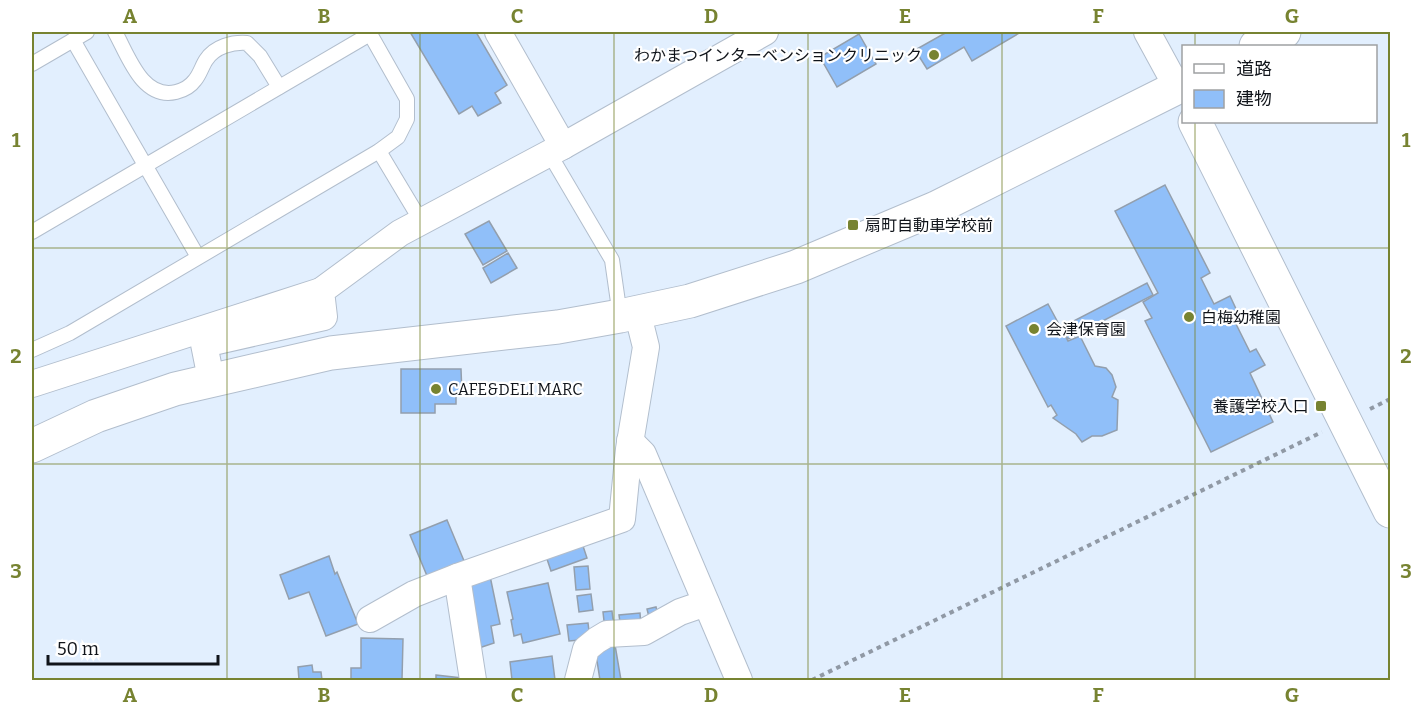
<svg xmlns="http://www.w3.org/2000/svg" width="1422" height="712" viewBox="0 0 1422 712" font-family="Bitter,'Noto Sans JP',serif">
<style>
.building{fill:#90bff9;stroke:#939fad;stroke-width:1.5}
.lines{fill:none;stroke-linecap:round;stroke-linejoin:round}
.service-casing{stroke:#b2becd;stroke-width:16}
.minor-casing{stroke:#b2becd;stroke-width:28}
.tertiary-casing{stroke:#b2becd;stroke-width:35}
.path{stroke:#9099a5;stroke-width:4;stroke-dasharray:4.5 4.5;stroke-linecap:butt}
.service{stroke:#fff;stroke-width:14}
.minor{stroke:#fff;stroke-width:26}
.tertiary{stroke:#fff;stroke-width:33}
.grid{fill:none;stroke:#778331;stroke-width:1.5;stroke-opacity:0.55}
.poi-dot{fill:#778331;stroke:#fff;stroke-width:2}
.labels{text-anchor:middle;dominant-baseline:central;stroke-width:4.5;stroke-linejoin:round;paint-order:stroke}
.poi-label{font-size:16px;fill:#10141a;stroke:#fff;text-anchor:start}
.neatline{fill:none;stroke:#778331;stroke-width:2}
.grid-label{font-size:20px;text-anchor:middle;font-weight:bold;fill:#778331}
</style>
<rect width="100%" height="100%" fill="#e2effe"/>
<g class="building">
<polygon points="410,32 476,32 507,85 495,93 501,103 478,116 472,106 459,114"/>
<polygon points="947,32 1021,32 972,61 964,47 927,69 915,50"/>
<polygon points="859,34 876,64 837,87 820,57"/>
<polygon points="1165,185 1210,273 1201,278 1214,304 1230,296 1237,311 1231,314 1250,352 1256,349 1265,365 1250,373 1273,422 1211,452 1145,321 1152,318 1143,302 1158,293 1115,211"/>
<polygon points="489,221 507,251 483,265 465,234"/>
<polygon points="508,253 517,268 491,283 483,268"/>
<polygon points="1147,283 1153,295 1068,339 1062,327"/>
<polygon points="1048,304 1068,341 1080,336 1095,366 1106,368 1112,375 1116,387 1112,397 1118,400 1117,430 1102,436 1092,436 1082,442 1076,434 1053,418 1057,415 1051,405 1048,407 1006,326"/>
<polygon points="401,369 461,369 462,395 456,395 456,404 435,404 435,413 401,413"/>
<polygon points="447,520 467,568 430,583 410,535"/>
<polygon points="582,543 587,558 551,571 546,556"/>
<polygon points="329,556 335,574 337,572 358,624 326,636 309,592 289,599 280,575"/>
<polygon points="588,566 590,589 576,590 574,567"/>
<polygon points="490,576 500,624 491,626 494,643 476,649 464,588"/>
<polygon points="548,583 560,634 523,643 521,634 514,636 511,620 513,619 507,592"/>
<polygon points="591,594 593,610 579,612 577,596"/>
<polygon points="656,607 659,620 650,621 647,609"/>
<polygon points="612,611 614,629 605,630 603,612"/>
<polygon points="640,613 641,627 621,629 619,615"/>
<polygon points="588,623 590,639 569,641 567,625"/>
<polygon points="361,638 403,639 402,680 351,680 351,668 361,668"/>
<polygon points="615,645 621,680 600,680 595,648"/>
<polygon points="552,656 555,680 512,680 510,662"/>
<polygon points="312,665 313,672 321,672 322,680 299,680 298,667"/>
<polygon points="436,675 462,678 462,680 436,680"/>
</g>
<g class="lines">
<defs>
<g id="service">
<path d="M 115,32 C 128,55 142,100 176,92 C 184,90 190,87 195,80 C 200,74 202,66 206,60 C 215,46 233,42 247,43 L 260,56 L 279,87"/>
<polyline points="73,40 198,257"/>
<polyline points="32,64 87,32"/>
<polyline points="379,151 421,221"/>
<polyline points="549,153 612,260 620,316"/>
<polyline points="32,232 370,34"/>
<polyline points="32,350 70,333 379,151 398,137 407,119 407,99 369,32"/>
</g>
<g id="minor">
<polyline points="498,32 563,146"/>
<polyline points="1147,32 1177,87"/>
<polyline points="211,379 204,344 324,317 321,291 400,233 563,146 765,32"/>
<polyline points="32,384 321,291"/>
<polyline points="630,441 643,454 739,680"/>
<polyline points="370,619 414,594 457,577"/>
<polyline points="473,680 457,577 622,519 629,449 646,347 637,311"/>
<polyline points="578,680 586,649 597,640 607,634 644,632 680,612 706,603"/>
</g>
<g id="tertiary">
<polyline points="1256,46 1284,32"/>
<polyline points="1195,122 1390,511"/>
<polyline points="32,446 96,416 175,389 331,353 558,327 620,316 690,301 796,267 936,208 1184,84"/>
</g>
</defs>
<use href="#service" class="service-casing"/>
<use href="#minor" class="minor-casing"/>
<use href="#tertiary" class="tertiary-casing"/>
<g class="path">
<polyline points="1370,409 1390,399"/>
<polyline points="812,680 1322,432"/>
</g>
<use href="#service" class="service"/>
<use href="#minor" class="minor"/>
<use href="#tertiary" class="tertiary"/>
</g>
<path class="grid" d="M 227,32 L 227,680M 420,32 L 420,680M 614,32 L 614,680M 808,32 L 808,680M 1002,32 L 1002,680M 1195,32 L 1195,46M 1195,122 L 1195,680M 32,248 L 1390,248M 32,464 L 1390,464"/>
<g class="poi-dot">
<circle cx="934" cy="55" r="6"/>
<rect x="847" y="219" width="12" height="12" rx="3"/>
<circle cx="1189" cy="317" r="6"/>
<circle cx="1034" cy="329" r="6"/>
<circle cx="436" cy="389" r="6"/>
<rect x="1315" y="400" width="12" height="12" rx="3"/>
</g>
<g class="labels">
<g class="poi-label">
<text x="922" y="55" text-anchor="end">わかまつインターベンションクリニック</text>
<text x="865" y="225">扇町自動車学校前</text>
<text x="1201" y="317">白梅幼稚園</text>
<text x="1046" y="329">会津保育園</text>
<text x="448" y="389">CAFE&amp;DELI MARC</text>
<text x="1309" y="406" text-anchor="end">養護学校入口</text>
</g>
</g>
<rect width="1422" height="712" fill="none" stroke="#ffffff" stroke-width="66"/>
<rect x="1182" y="45" width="195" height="78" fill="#ffffff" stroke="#9fa1a3" stroke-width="1.5"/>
<rect x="1194" y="64" width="30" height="9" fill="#ffffff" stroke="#9fa1a3" stroke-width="1.5"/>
<text x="1236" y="75" font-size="18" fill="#10141a">道路</text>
<rect x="1194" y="90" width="30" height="18" fill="#90bff9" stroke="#9fa1a3" stroke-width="1.5"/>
<text x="1236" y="105" font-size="18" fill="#10141a">建物</text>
<path d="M48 655v9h170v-9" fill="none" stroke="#10141a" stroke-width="3"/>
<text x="57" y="655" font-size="18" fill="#10141a" stroke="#ffffff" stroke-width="4.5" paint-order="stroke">50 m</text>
<rect x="33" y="33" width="1356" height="646" class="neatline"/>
<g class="grid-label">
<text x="130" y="23">A</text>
<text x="324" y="23">B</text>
<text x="517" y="23">C</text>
<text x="711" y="23">D</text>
<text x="905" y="23">E</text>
<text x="1098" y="23">F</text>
<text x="1292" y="23">G</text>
<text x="16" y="147">1</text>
<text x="1406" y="147">1</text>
<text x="16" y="363">2</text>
<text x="1406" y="363">2</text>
<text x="16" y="578">3</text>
<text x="1406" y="578">3</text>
<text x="130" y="702">A</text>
<text x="324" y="702">B</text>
<text x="517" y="702">C</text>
<text x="711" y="702">D</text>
<text x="905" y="702">E</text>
<text x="1098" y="702">F</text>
<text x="1292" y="702">G</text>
</g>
</svg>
